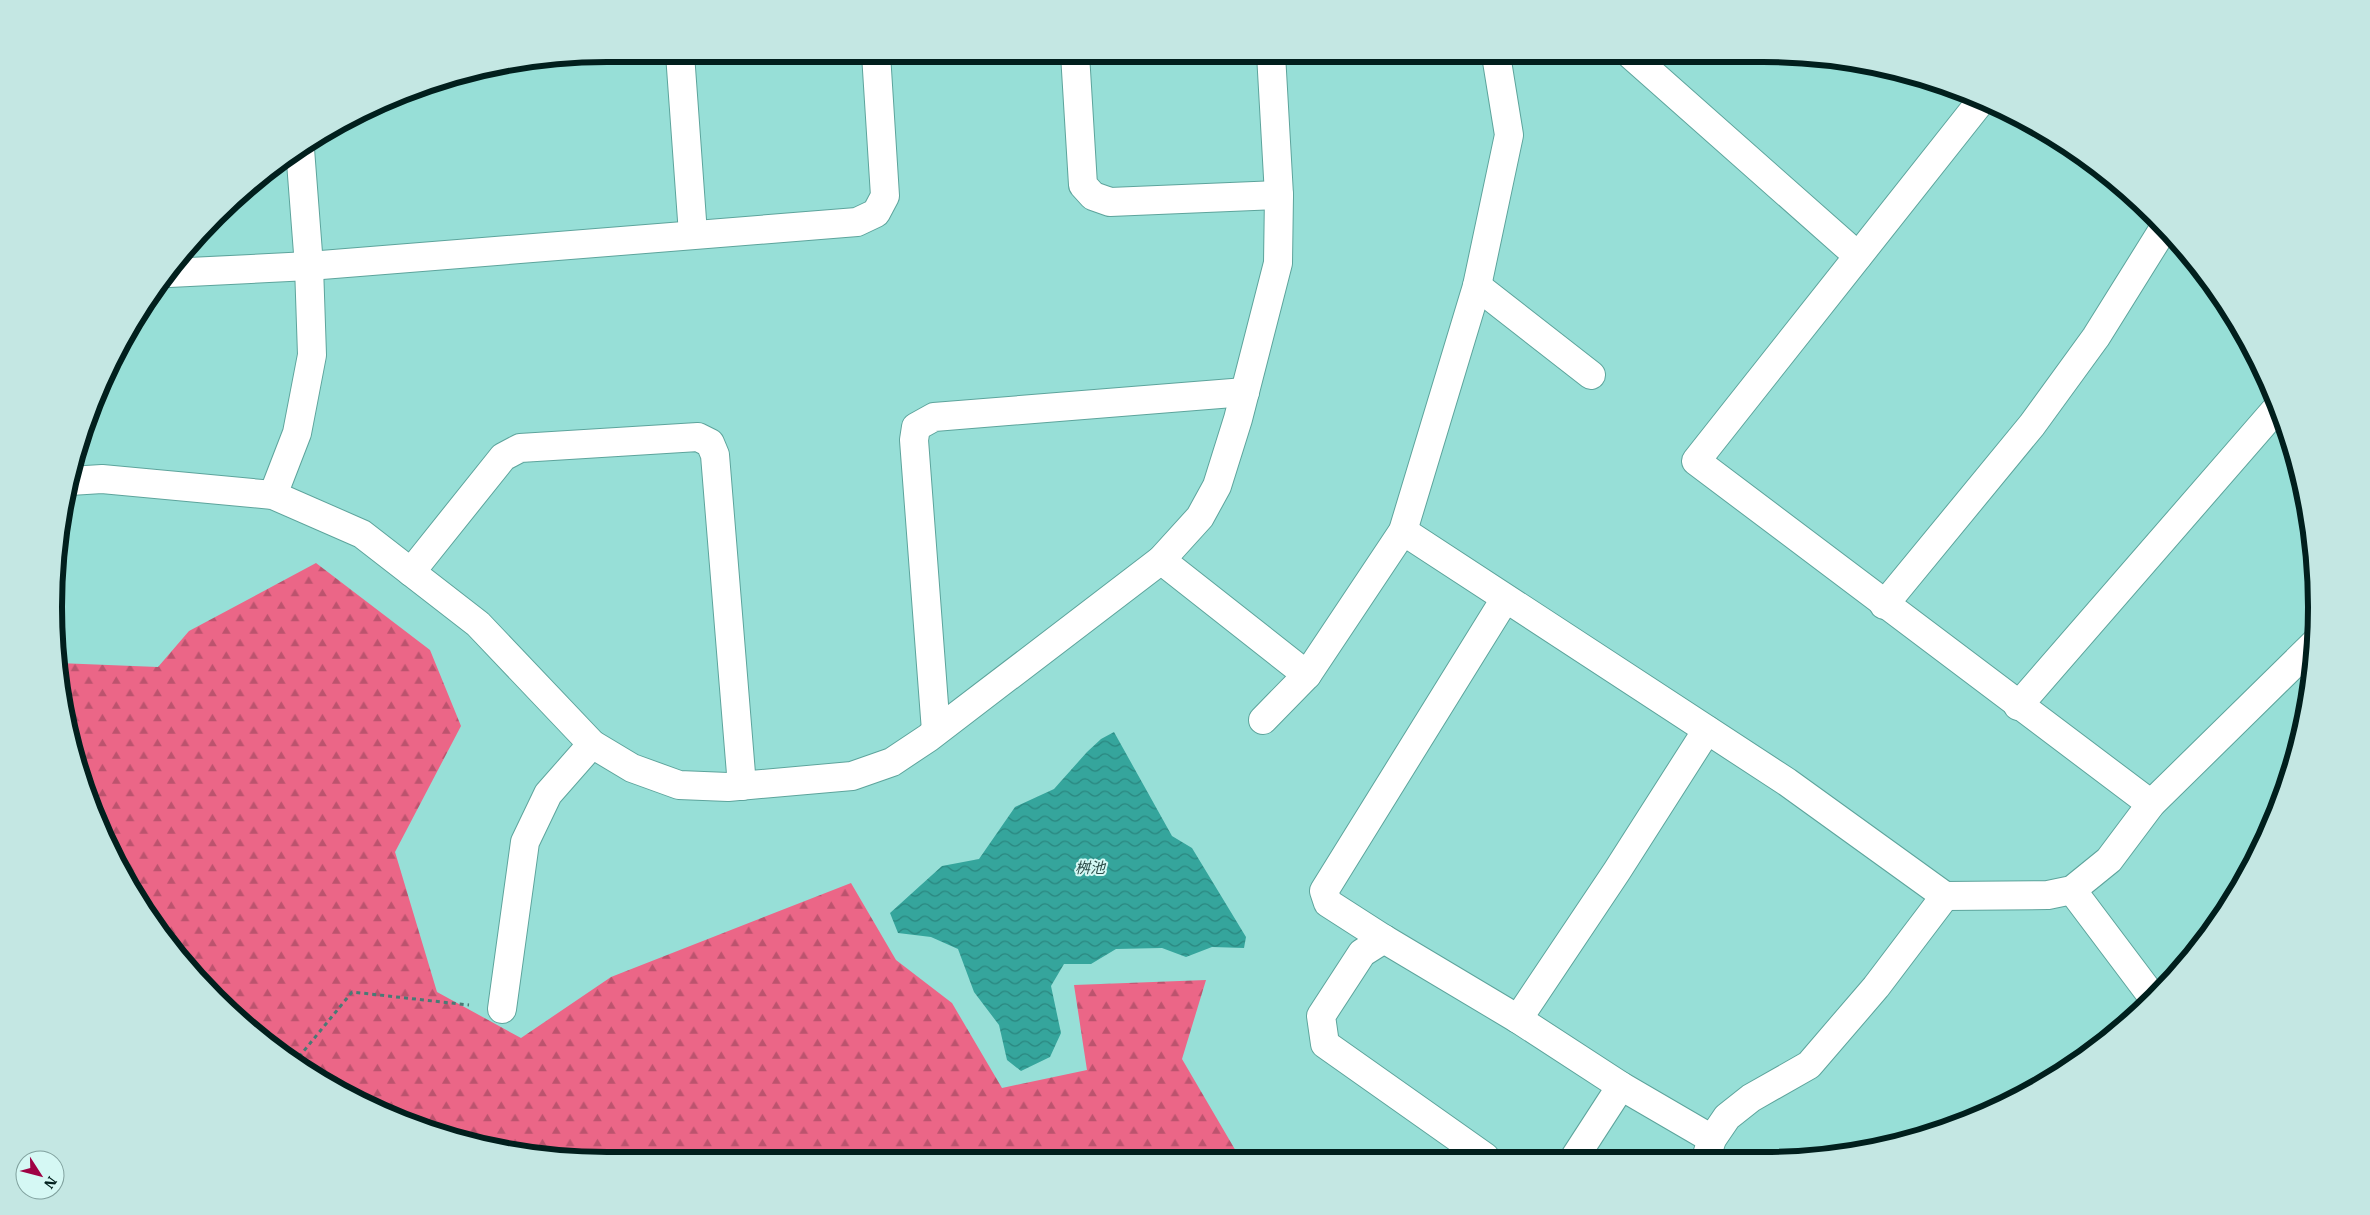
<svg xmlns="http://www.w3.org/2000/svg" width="2370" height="1215" viewBox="0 0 2370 1215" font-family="'IBM Plex Serif','Noto Sans JP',serif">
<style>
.forest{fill:url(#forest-firs)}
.water{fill:url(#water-waves)}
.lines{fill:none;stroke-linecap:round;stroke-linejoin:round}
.street-casing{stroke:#5da49c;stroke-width:30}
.secondary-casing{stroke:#5da49c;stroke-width:30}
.path{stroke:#487a75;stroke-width:3;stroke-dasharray:4 4;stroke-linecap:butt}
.street{stroke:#fff;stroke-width:28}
.secondary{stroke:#fff;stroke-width:28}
.labels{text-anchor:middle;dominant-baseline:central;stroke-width:4;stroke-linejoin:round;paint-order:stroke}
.water-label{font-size:15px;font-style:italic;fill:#2c4d49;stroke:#d5f8f4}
.rim{fill:none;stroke:#011f1d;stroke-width:6}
</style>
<defs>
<pattern id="forest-firs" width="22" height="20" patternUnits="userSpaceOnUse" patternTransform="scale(1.25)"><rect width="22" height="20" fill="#eb6687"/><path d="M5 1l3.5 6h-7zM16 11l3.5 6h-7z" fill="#bc536e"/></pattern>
<pattern id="water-waves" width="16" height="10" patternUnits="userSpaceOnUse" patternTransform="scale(1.25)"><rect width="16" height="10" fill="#35a59c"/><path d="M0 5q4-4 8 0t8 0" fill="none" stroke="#2a867f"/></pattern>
</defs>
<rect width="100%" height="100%" fill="#97dfd7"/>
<polygon class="forest" points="316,563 430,650 461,726 395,852 437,992 521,1038 611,977 851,883 896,960 952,1003 1002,1088 1087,1070 1074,985 1206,980 1182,1059 1240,1158 572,1160 464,1142 363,1104 300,1068 216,999 147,915 111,852 73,751 58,680 58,663 158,667 189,631"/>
<polygon class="water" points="1114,732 1172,836 1192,848 1246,937 1244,948 1212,947 1186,957 1162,948 1116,949 1091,964 1064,964 1051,986 1061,1033 1050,1057 1021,1071 1007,1060 999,1025 974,992 958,949 931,937 898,933 890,913 942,866 979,859 1015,807 1054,789 1087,752 1101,739"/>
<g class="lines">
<defs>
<g id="street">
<polyline points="680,54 693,234"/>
<polyline points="1075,54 1083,185 1093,196 1110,202 1279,195"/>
<polyline points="1631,55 1858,256"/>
<polyline points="1981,101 1696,461 2151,804"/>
<polyline points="169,273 309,266 857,222 876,213 885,196 876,54"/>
<polyline points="1477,286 1591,375"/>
<polyline points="70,481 102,479 273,495 362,534 478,624 592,744 632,768 679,785 728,787 852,776 892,762 928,738 1161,560 1200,517 1217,486 1238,419 1278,263 1279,195 1271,54"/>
<polyline points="1403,531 1787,782 1945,896 2048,895 2072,890 2109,860 2151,804 2315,643"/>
<polyline points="1161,560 1307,675"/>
<polyline points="411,572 503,457 520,448 698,437 710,443 715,455 742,786"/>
<polyline points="1505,599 1324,891 1328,903 1384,939 1518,1019 1621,1086 1712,1139"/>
<polyline points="1884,605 2032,425 2096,337 2164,228"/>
<polyline points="2018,706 2277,408"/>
<polyline points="1263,720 1307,675 1403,531 1477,286 1509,135 1496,55"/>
<polyline points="936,731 914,440 916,427 934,417 1245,392"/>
<polyline points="2072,890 2151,995"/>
<polyline points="1384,939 1362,953 1321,1016 1325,1044 1485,1157"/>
<polyline points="502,1009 525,842 548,794 592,744"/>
<polyline points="1518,1019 1617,871 1707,730"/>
<polyline points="1707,1155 1712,1139 1727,1117 1751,1098 1809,1065 1876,987 1945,896"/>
<polyline points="1575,1157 1621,1086"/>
</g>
<polyline id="secondary" points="273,495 297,433 312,355 309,266 300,149"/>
</defs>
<use href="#street" class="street-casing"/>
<use href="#secondary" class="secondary-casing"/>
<polyline class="path" points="294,1063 352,992 469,1005"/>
<use href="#street" class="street"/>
<use href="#secondary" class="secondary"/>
</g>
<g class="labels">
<g class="water-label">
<text x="1090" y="867">桝池</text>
</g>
</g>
<path d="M0 0H2370V1215H0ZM607 62H1763A545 545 0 0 1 2308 607V607A545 545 0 0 1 1763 1152H607A545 545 0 0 1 62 607V607A545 545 0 0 1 607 62Z" fill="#c4e7e3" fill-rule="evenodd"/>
<path class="rim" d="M607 62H1763A545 545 0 0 1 2308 607V607A545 545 0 0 1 1763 1152H607A545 545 0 0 1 62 607V607A545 545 0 0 1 607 62Z"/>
<g transform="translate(40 1175) rotate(126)"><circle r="24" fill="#d5f8f4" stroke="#80a19e"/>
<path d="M0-4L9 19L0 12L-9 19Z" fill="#9f0244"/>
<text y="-8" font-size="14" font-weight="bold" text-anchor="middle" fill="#011f1d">N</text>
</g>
</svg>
